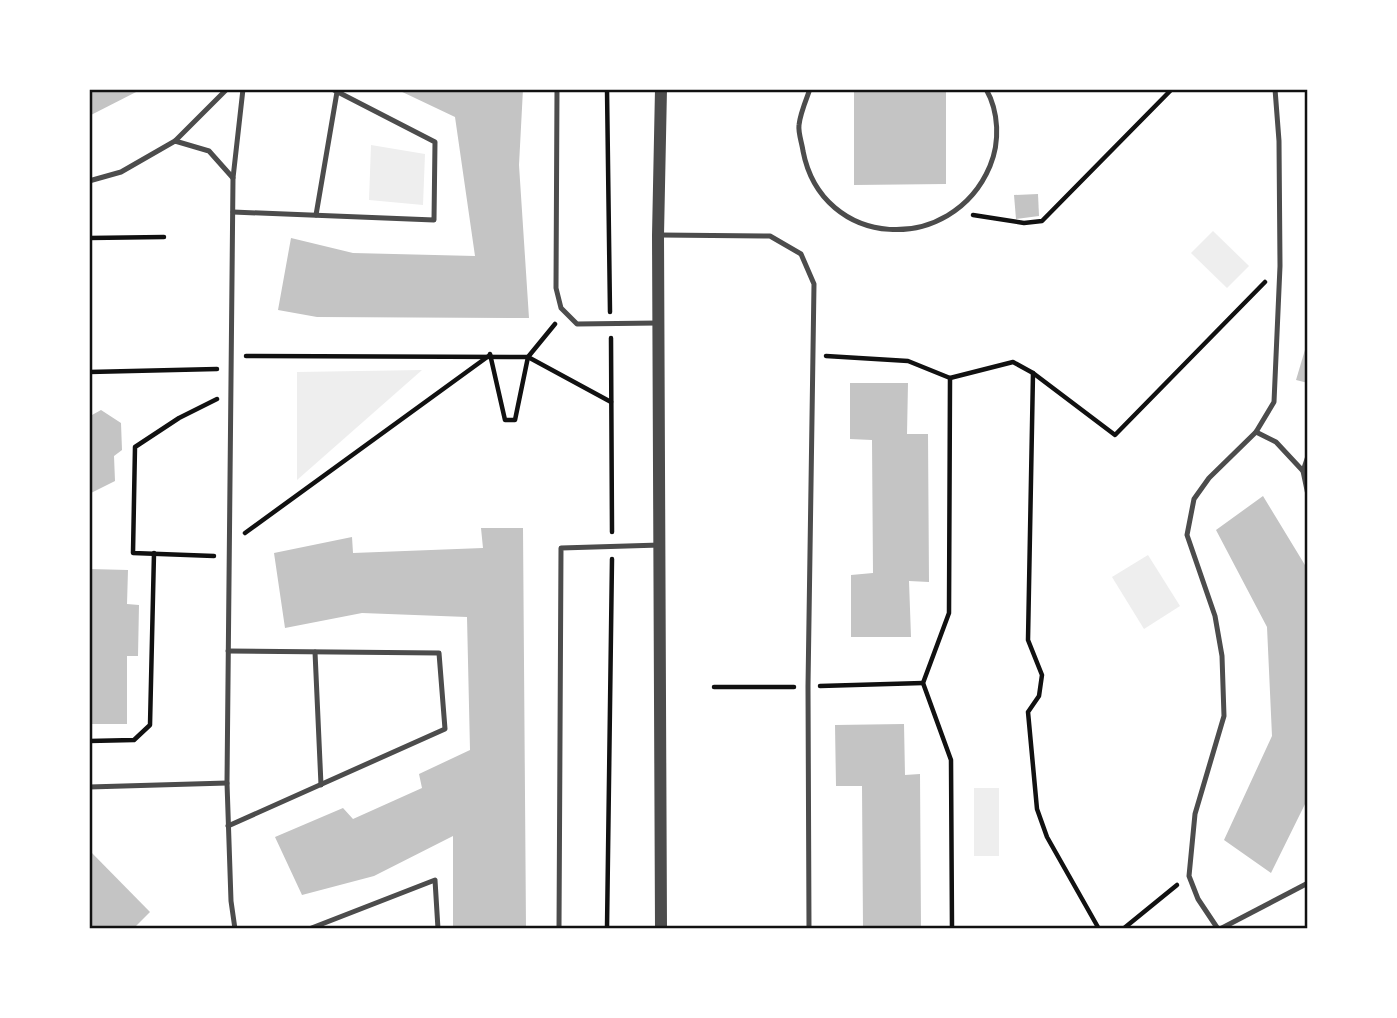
<svg xmlns="http://www.w3.org/2000/svg" width="1397" height="1018" viewBox="0 0 1397 1018" font-family="'Sofia Sans Condensed',sans-serif">
<style>
.green{fill:#eee}
.building{fill:#c4c4c4}
.lines{fill:none;stroke-linecap:round;stroke-linejoin:round}
.path{stroke:#111;stroke-width:4.5}
.service{stroke:#4c4c4c;stroke-width:5}
.tertiary{stroke:#4c4c4c;stroke-width:12}
.neatline{fill:none;stroke:#111;stroke-width:2.5}
</style>
<rect width="100%" height="100%" fill="#fff"/>
<g class="green">
<polygon points="371,145 425,154 423,205 369,200"/>
<polygon points="1213,231 1249,266 1227,288 1191,253"/>
<polygon points="422,370 297,480 297,372"/>
<polygon points="1148,555 1180,606 1144,629 1112,577"/>
<rect x="974" y="788" width="25" height="68"/>
</g>
<g class="building">
<polygon points="89,89 142,89 89,116"/>
<polygon points="396,89 523,89 519,165 529,318 317,317 278,310 291,238 353,253 475,256 455,117"/>
<polygon points="854,89 946,89 946,184 854,185"/>
<polygon points="1038,194 1039,216 1016,219 1014,195"/>
<polygon points="1307,343 1308,343 1308,383 1296,380"/>
<polygon points="850,383 908,383 907,434 928,434 929,582 909,581 911,637 851,637 851,575 873,573 872,440 850,439"/>
<polygon points="101,410 121,423 122,450 114,456 115,481 89,494 89,412 92,415"/>
<polygon points="1263,496 1308,570 1308,798 1271,873 1224,840 1272,736 1267,627 1216,530"/>
<polygon points="481,528 523,528 526,929 453,929 453,836 374,876 302,895 275,837 343,808 353,819 422,788 419,774 470,750 467,617 362,613 285,628 274,553 352,537 353,553 483,548"/>
<polygon points="89,569 128,570 127,604 139,605 138,656 127,656 127,724 89,724"/>
<polygon points="904,724 905,775 920,774 921,929 863,929 862,786 836,786 835,725"/>
<polygon points="89,850 150,912 133,929 89,929"/>
</g>
<g class="lines">
<g class="path">
<polyline points="607,89 610,312"/>
<polyline points="973,215 1024,223 1042,221 1172,89"/>
<polyline points="89,238 164,237"/>
<polyline points="611,338 612,532"/>
<polyline points="490,354 505,420 515,420 528,357 555,324"/>
<polyline points="246,356 528,357 611,402"/>
<polyline points="826,356 908,361 950,378 949,613 923,683 951,760 952,929"/>
<polyline points="89,372 217,369"/>
<polyline points="1033,373 1028,640 1042,675 1039,696 1028,712 1037,809 1047,837 1099,929"/>
<polyline points="950,378 1013,362 1033,373 1115,435 1265,282"/>
<polyline points="245,533 490,355"/>
<polyline points="214,556 133,553 135,447 179,418 217,399"/>
<polyline points="820,686 923,683"/>
<polyline points="714,687 794,687"/>
<polyline points="89,741 134,740 150,725 154,553"/>
<polyline points="607,929 612,559"/>
<polyline points="1123,929 1177,885"/>
</g>
<g class="service">
<polyline points="557,89 556,288 561,308 577,324 657,323"/>
<path d="M 810,89 C 806,100 800,114 799,125 C 798,133 802,143 803,151 C 822,250 952,256 990,166 C 1000,142 999,112 986,89"/>
<polyline points="175,141 227,89"/>
<polyline points="89,181 121,172 175,141 209,151 233,178"/>
<polyline points="233,212 434,220 435,142 332,89"/>
<polyline points="316,215 337,92"/>
<polyline points="660,235 770,236 801,254 814,284 808,686 809,929"/>
<polyline points="1256,432 1276,442 1303,471"/>
<polyline points="1308,456 1303,471 1308,495"/>
<polyline points="315,652 321,785"/>
<polyline points="89,787 227,783"/>
<polyline points="228,826 445,729 439,653 228,651"/>
<polyline points="235,929 231,901 227,783 233,178 243,89"/>
<polyline points="309,929 435,880 438,929"/>
<polyline points="559,929 561,548 660,545"/>
<polyline points="1218,929 1198,899 1189,876 1195,814 1224,716 1222,656 1215,616 1187,535 1194,499 1209,478 1256,432 1274,402 1280,266 1279,141 1275,89"/>
<polyline points="1220,929 1308,883"/>
</g>
<polyline class="tertiary" points="661,89 658,235 661,929"/>
</g>
<rect width="1397" height="1018" fill="none" stroke="#ffffff" stroke-width="182"/>
<rect x="91" y="91" width="1215" height="836" class="neatline"/>
</svg>
